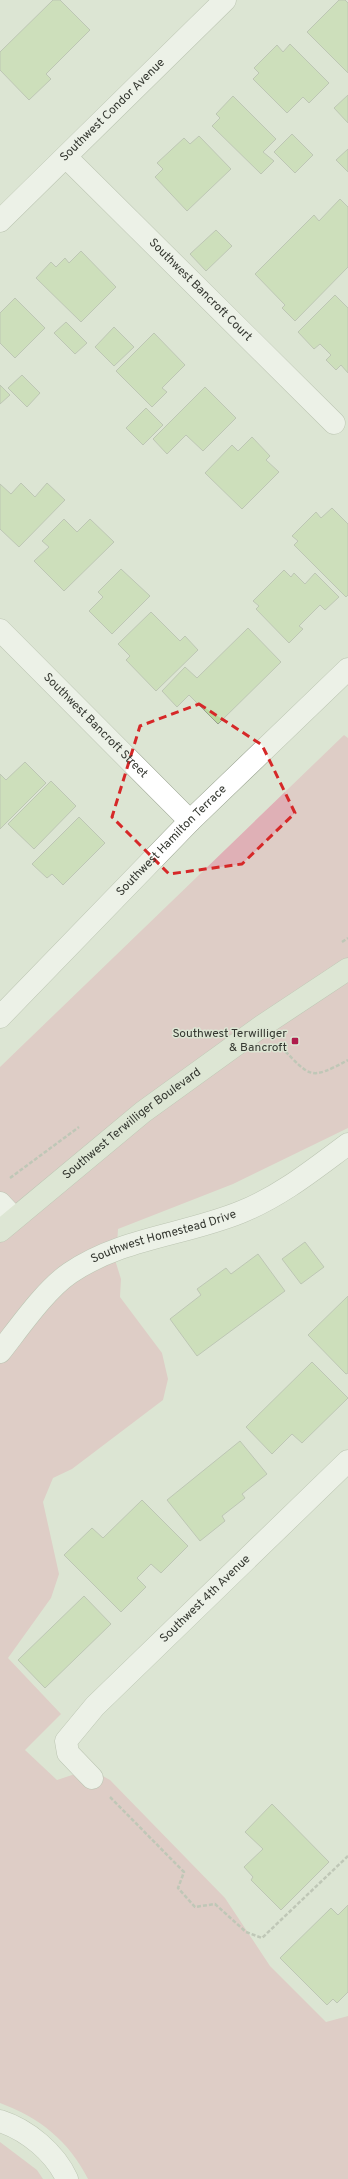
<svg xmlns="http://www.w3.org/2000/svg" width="348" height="2179" viewBox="0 0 348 2179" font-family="Overpass,sans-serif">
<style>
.green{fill:#dfb0b6}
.building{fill:#bbd89e;stroke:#97a08e}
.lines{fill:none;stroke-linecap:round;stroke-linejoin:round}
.street-casing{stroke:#959e8c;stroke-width:23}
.secondary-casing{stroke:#959e8c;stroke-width:23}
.path{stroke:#9ca294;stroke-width:2.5;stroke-dasharray:4 2;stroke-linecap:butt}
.street{stroke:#fff;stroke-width:22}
.secondary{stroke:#dee7d4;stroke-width:22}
.marked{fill:none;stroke:#d62828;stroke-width:3;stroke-dasharray:8 5;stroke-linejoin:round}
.poi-dot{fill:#af1d4c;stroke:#dce5d3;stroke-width:1.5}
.labels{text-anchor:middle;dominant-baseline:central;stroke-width:3;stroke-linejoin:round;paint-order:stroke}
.street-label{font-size:12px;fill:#343730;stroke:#dce5d3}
.poi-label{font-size:12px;fill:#343730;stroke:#dce5d3;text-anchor:end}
</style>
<rect width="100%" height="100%" fill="#dce5d3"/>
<g class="green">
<path d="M 344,735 L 348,738 L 348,1128 L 233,1184 L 118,1229 L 116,1263 L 121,1279 L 120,1297 L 162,1353 L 168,1379 L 163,1400 L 72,1469 L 53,1478 L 43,1502 L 59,1574 L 51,1598 L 8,1658 L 61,1714 L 25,1750 L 57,1780 L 90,1769 L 110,1780 L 225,1898 L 270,1966 L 326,2022 L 348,2016 L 348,2179 L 88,2179 C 69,2141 40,2118 0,2103 L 0,1067 Z"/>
<polygon points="0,2142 37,2170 43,2179 0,2179"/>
</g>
<g class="building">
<polygon points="53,0 60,0 90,30 46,74 51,79 29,100 0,70 0,52"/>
<polygon points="339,0 345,0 348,3 348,73 307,32"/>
<polygon points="290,44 329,83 309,103 303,97 287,113 253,79 259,73 254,68 277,45 283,52"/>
<polygon points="348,95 348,123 334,108"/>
<polygon points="233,96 276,139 263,152 274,161 261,174 212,126 220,118 216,114"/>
<polygon points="292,134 313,155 295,173 274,152"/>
<polygon points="199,136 231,169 187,211 155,177 163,169 157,163 184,138 190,144"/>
<polygon points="348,149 348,172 336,160"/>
<polygon points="340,199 348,207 348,267 295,321 282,308 285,305 255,274 314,215 319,221"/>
<polygon points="216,230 232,246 206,271 190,254"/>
<polygon points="81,251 116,287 81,322 36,278 51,262 56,267 65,258 69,263"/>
<polygon points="335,295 348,308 348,373 341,365 336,370 326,360 331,355 320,344 314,349 298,332"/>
<polygon points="15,298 45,328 15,358 0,343 0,313"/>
<polygon points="66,322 87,343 75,354 54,333"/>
<polygon points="114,327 134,347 114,366 95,347"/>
<polygon points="154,333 185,365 162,388 167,392 152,407 116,371"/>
<polygon points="22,375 40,393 27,407 8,388"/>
<polygon points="0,385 10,395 0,404"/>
<polygon points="205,387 236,418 203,451 186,435 167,454 153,439"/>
<polygon points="146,408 163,425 143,445 126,428"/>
<polygon points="252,437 270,456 266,460 279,472 242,509 205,473 232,445 238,451"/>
<polygon points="21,483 35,497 47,483 65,500 19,547 0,529 0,484 11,494"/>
<polygon points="332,508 348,524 348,595 346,597 294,545 298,541 292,536 316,512 321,518"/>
<polygon points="64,519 77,532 90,519 114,542 64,591 34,561 49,547 42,541"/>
<polygon points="121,569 150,596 112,634 89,611 103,597 98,592"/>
<polygon points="284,570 291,577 294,573 305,584 315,573 339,597 325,610 320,605 299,626 303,629 289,643 256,609 259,606 253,601"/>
<polygon points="151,612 180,641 185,636 198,650 156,691 126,660 130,656 118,644"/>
<polygon points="248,628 281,662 218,724 189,695 177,707 162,691 185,667 197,678"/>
<polygon points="25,762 46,783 0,829 0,774 6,780"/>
<polygon points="51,781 76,806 34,849 8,824"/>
<polygon points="79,817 105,843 63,885 52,874 47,878 32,864"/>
<polygon points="305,1242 324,1267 301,1284 282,1259"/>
<polygon points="258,1254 285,1291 197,1356 170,1319 201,1295 197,1289 226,1268 231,1274"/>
<polygon points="348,1296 348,1373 346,1374 308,1335"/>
<polygon points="312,1362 348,1398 302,1443 292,1434 272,1454 246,1427"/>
<polygon points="240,1441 267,1474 242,1494 245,1498 222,1516 225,1521 200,1541 167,1500"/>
<polygon points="142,1500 188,1546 161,1573 151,1564 137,1578 146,1587 121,1612 64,1555 92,1528 103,1538"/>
<polygon points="84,1596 111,1624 45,1688 18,1660"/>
<polygon points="272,1804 329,1862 281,1910 251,1880 253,1877 244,1867 263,1849 245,1832"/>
<polygon points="348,1905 348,1992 337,2003 333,1999 327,2005 280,1958 331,1908 338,1915"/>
</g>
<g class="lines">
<defs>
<g id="street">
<path id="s1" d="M 66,157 L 334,423"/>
<path id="s2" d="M 0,221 L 225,0"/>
<path id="s3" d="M 0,630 L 190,821"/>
<path id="s4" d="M 0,1017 L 190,821 L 348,669"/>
<polyline points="0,1203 14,1218"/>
<path id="s5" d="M 0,1352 C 19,1328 45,1290 70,1273 C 121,1238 185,1235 241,1212 C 281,1196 314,1169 348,1144"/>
<path id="s6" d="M 92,1778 L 68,1753 L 66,1741 L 95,1706 L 348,1461"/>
<path d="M 0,2121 C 28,2130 55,2153 67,2179"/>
</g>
<g id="secondary">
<path id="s7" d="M 0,1231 L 143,1112 L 262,1026 L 348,969"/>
</g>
</defs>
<use href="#street" class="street-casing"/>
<use href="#secondary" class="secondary-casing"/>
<g class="path">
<polyline points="342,942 348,938"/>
<path d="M 281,1047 C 311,1077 309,1081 348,1060"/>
<polyline points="10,1178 79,1127"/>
<polyline points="110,1797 184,1872 178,1888 195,1907 215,1904 246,1932 262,1938 348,1856"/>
</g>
<use href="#street" class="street"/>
<use href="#secondary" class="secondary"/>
</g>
<path d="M0 0H348V2179H0ZM 199,704 L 262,745 L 295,813 L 242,864 L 169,874 L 112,817 L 140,726 Z" fill="#dce5d3" fill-opacity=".55" fill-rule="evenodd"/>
<path class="marked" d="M 199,704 L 262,745 L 295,813 L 242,864 L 169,874 L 112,817 L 140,726 Z"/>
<rect class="poi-dot" x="291" y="1037" width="8" height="8" rx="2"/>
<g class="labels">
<g class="street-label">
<text stroke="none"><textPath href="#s2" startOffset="158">Southwest Condor Avenue</textPath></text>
<text stroke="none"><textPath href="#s1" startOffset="189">Southwest Bancroft Court</textPath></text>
<text stroke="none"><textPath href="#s3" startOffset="135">Southwest Bancroft Street</textPath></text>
<text stroke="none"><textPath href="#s4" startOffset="246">Southwest Hamilton Terrace</textPath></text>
<text stroke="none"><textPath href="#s7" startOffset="170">Southwest Terwilliger Boulevard</textPath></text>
<text stroke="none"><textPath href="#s5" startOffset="207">Southwest Homestead Drive</textPath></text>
<text stroke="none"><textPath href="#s6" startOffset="246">Southwest 4th Avenue</textPath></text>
</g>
<g class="poi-label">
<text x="287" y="1034">Southwest Terwilliger<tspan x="287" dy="14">&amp; Bancroft</tspan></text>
</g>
</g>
</svg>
